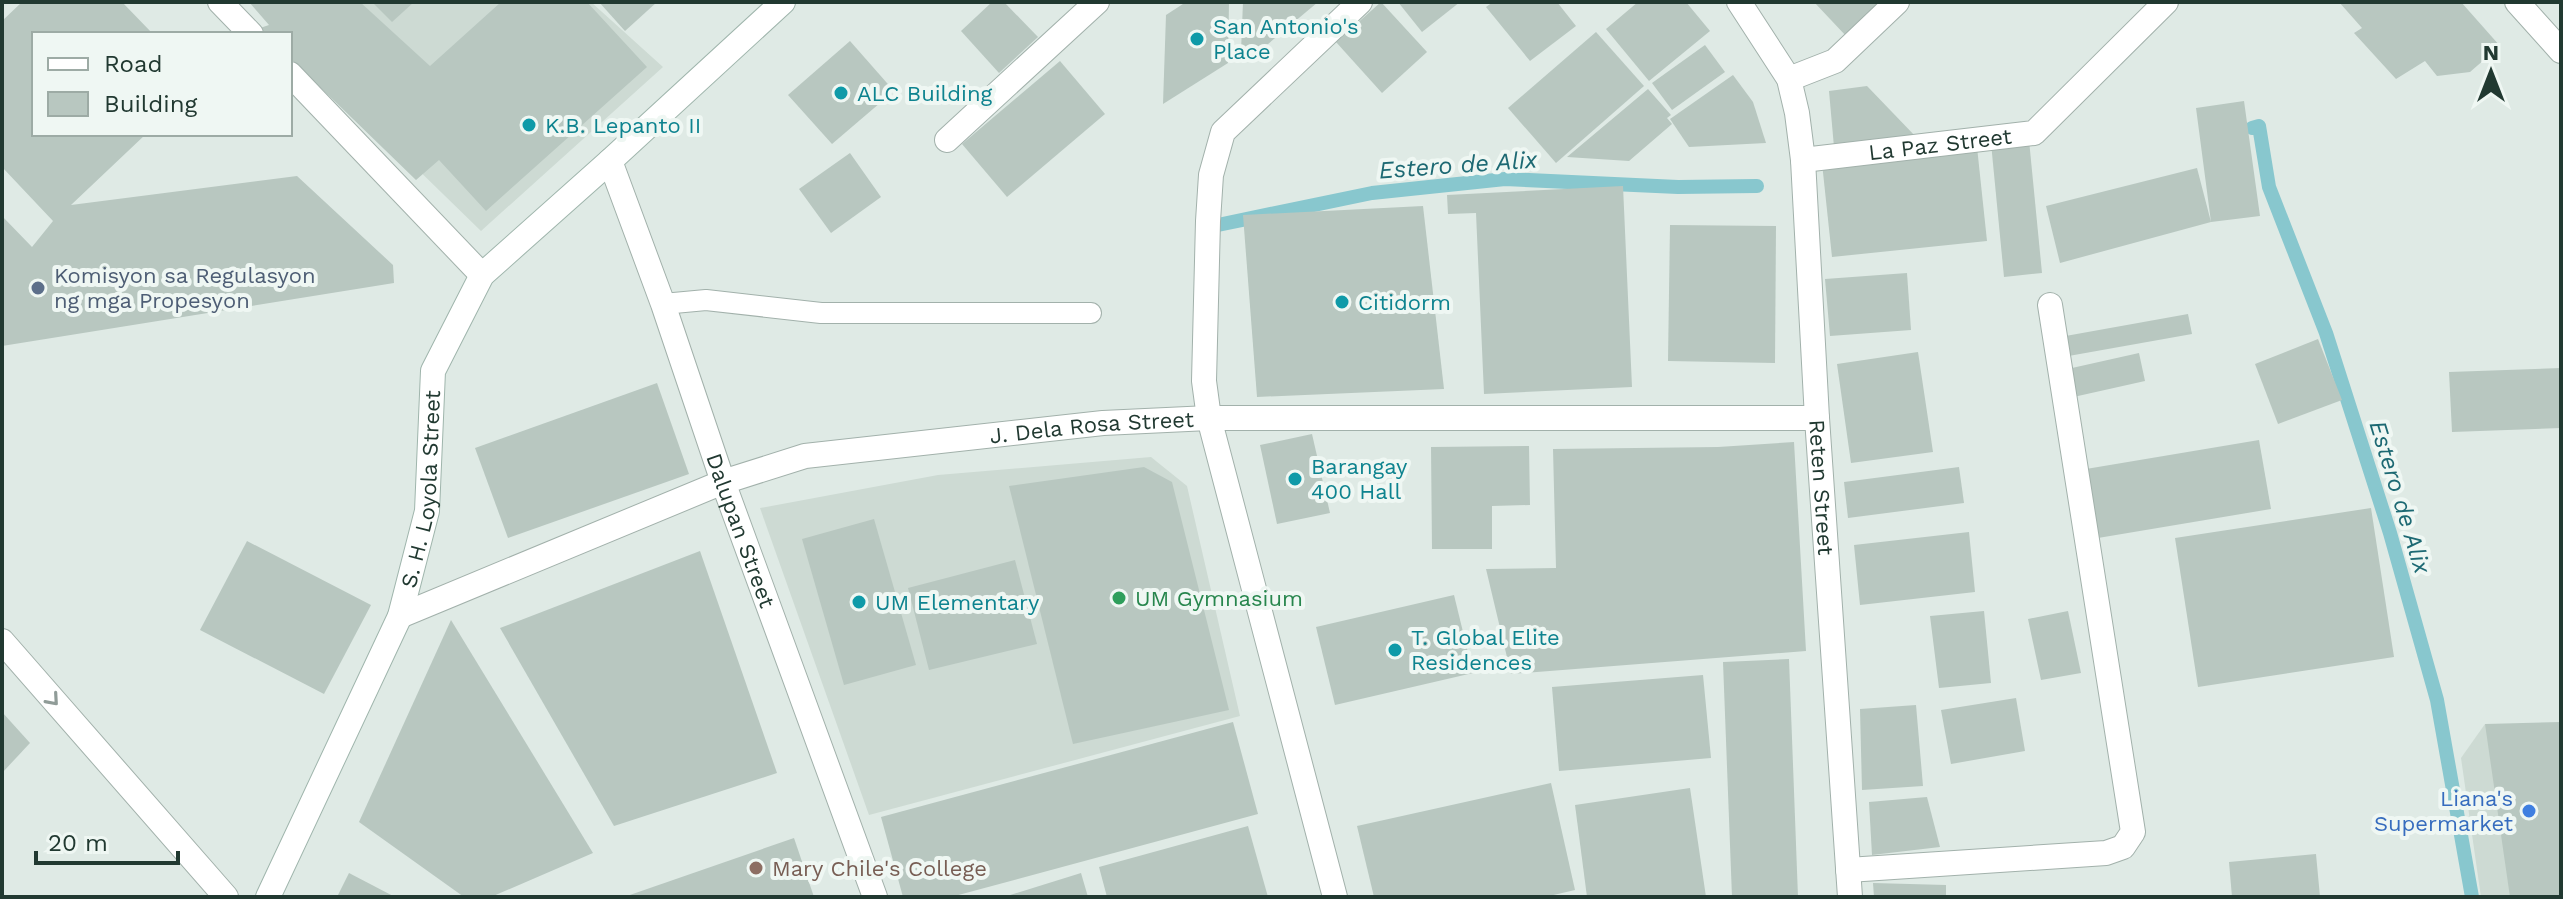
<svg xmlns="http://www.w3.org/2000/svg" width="2563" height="899" viewBox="0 0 2563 899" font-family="'Work Sans',sans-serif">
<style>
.built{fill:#cddad3}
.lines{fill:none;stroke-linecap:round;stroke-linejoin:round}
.stream{stroke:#88c7ce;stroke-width:14}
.building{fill:#b8c7c0}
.lane-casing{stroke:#a2b1ab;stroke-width:22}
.street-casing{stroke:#a2b1ab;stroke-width:26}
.secondary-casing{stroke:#9fb5ac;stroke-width:26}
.lane{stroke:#fff;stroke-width:20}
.street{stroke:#fff;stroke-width:24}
.secondary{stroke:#fff;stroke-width:24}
.oneway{stroke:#909c98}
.culture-dot{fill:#0f9aa8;stroke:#eff7f3;stroke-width:3}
.service-dot{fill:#5c6f8a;stroke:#eff7f3;stroke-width:3}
.leisure-dot{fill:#2e9e5b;stroke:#eff7f3;stroke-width:3}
.shop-dot{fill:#3f7fe0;stroke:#eff7f3;stroke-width:3}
.education-dot{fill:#8d6e63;stroke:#eff7f3;stroke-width:3}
.labels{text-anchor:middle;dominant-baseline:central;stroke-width:8;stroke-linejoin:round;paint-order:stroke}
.culture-label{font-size:22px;fill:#0d838f;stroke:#eff7f3;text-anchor:start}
.street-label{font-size:22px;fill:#213931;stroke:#eff7f3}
.service-label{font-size:22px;fill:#4e5e75;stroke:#eff7f3;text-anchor:start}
.leisure-label{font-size:22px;fill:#27864d;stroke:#eff7f3;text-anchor:start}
.shop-label{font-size:22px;fill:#366cbe;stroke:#eff7f3;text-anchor:end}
.education-label{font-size:22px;fill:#785e54;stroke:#eff7f3;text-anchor:start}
.water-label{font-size:24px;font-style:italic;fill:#1d6973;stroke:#eff7f3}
</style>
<rect width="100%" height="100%" fill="#dfeae5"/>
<g class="built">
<polygon points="249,2 591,2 663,67 481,231 290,45 290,34"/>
<polygon points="1151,457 1187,486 1240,716 869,815 760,508 938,475"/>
<polygon points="2485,724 2561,897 2481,897 2461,758"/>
</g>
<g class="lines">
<g class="stream">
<polyline points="2252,128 2259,126 2269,187 2326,333 2390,533 2437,700 2472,897"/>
<polyline points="1213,226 1372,193 1505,179 1678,187 1757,186"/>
</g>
</g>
<g class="building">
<polygon points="22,2 122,2 153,34 34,34 34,134 146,134 71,205 297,176 393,265 394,283 2,346 2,216 32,247 53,221 2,167 2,21"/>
<polygon points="249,2 360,2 430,66 501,2 587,2 647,67 486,211 439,160 416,180 290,58 290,34 266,34 260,28 269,25"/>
<polygon points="372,2 414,2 392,22"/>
<polygon points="599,2 657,2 625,31"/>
<polygon points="992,2 1004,2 1038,37 999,73 961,31"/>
<polygon points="1186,2 1229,2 1228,63 1163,104 1166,15"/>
<polygon points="1243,2 1318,2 1249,60 1241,51"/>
<polygon points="1381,2 1427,52 1382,93 1336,42"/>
<polygon points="1398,2 1460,2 1422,32"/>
<polygon points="1493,2 1557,2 1576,26 1530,61 1486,7"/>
<polygon points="1638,2 1686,2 1710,31 1649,81 1606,29"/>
<polygon points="1814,2 1884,2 1847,37"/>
<polygon points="2339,2 2461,2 2500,46 2470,72 2437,76 2425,61 2396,79 2354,33 2362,28"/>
<polygon points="1596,32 1644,86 1556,163 1508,108"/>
<polygon points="850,41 894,91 832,144 788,95"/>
<polygon points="1705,45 1725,72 1672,110 1652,83"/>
<polygon points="1060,61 1105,114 1007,197 962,144"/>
<polygon points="1733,75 1753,102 1766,143 1689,147 1670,119"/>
<polygon points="1867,86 1917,138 1834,147 1829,91"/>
<polygon points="1648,89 1671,115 1667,118 1672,124 1629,161 1567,157"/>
<polygon points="2244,101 2260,216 2211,222 2060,263 2046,206 2197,168 2211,222 2196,108"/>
<polygon points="2029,140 2042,273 2004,277 1991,143"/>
<polygon points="1977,147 1987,241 1832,257 1822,163"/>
<polygon points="850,153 881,197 831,233 799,189"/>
<polygon points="1623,186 1632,387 1484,394 1476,213 1448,214 1447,195"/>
<polygon points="1423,206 1444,389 1257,397 1243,215"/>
<polygon points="1670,225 1776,226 1775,363 1668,361"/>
<polygon points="1907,273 1911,330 1830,336 1825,279"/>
<polygon points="2188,314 2192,334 2063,357 2060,337"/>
<polygon points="2318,339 2342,400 2278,424 2255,364"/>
<polygon points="1918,352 1933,452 1851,463 1837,364"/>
<polygon points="2139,353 2145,381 2069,398 2063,370"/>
<polygon points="2561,368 2561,428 2452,432 2449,372"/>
<polygon points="657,383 689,474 508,538 475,448"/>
<polygon points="1312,434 1330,513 1277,524 1260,445"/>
<polygon points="2259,440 2271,509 2098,538 2086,469"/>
<polygon points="1794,442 1806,651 1511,674 1486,569 1556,568 1553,449 1718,447"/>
<polygon points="1529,446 1530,505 1492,506 1492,549 1432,549 1431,447"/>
<polygon points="1144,467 1172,482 1229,710 1073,744 1009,486"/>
<polygon points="1959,467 1964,503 1848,518 1844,482"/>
<polygon points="2371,508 2394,657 2198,687 2175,538"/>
<polygon points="874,519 916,665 844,685 802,539"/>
<polygon points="1969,532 1975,592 1860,605 1854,545"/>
<polygon points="247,541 371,605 324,694 200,630"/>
<polygon points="700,551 777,773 614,826 500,628"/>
<polygon points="1015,560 1037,644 929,670 908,588"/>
<polygon points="1454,595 1473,673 1335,705 1316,627"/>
<polygon points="1984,611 1991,683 1939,688 1930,616"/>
<polygon points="2068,611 2081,673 2041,680 2028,619"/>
<polygon points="451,620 593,853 491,897 464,897 359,822"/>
<polygon points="1789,659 1798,897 1732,897 1723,662"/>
<polygon points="1703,675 1711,758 1559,771 1552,687"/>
<polygon points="2016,698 2025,751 1951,764 1941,710"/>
<polygon points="1916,705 1923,786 1862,790 1860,709"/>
<polygon points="2,712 30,743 2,773"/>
<polygon points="1233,722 1258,814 951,897 903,897 881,817"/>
<polygon points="2561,722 2561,897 2510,897 2485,724"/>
<polygon points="1551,783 1575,890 1545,897 1374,897 1357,826"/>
<polygon points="1690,788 1706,897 1587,897 1575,805"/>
<polygon points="1927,797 1940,847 1872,855 1869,802"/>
<polygon points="1248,826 1268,897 1107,897 1099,867"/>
<polygon points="794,838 814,897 624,897"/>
<polygon points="2316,854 2320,897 2232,897 2229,862"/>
<polygon points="349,873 395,897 337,897"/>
<polygon points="1081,873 1088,897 1007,897 1007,896"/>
<polygon points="1873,883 1946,885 1946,897 1874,897"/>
</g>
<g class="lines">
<defs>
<polyline id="lane" points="663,304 706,300 821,313 1091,313"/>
<g id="street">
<polyline points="220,2 251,34"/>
<path id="s1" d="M 1739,2 L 1789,79 L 1797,113 L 1803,160 L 1817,418 L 1850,897"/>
<polyline points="2517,2 2561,51"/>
<polyline points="290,74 482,275"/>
<polyline points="1789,79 1835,61 1897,2"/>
<polyline points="947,140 1097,2"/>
<path id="s2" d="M 1803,160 L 2034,133 L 2166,2"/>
<path id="s3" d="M 610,161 L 663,304 L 723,482 L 875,897"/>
<path id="s4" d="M 400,616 L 723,482 L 805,456 L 1103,423 L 1209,418 L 1817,418"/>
<polyline points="2,641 226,897"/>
<polyline points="1848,870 2106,853 2123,847 2133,832 2050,305"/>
<polyline points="1335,897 1209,418 1204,381 1208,221 1211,175 1223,132 1360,2"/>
</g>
<g id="secondary">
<path id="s5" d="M 268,897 L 400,616 L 427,511 L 433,371 L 482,275 L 610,161 L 783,2"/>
</g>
</defs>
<use href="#lane" class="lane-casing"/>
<use href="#street" class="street-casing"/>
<use href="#secondary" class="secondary-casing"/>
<use href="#lane" class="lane"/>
<use href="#street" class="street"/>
<use href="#secondary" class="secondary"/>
</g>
<defs><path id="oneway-chevron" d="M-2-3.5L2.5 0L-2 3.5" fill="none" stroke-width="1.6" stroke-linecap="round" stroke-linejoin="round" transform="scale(2)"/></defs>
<use class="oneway" href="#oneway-chevron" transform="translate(53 700) rotate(49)"/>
<g class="culture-dot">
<circle cx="1197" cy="39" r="8"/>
<circle cx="841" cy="93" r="8"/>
<circle cx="529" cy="125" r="8"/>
<circle cx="1342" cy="302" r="8"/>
<circle cx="1295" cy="479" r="8"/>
<circle cx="859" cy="602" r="8"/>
<circle cx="1395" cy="650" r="8"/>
</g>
<circle class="service-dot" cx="38" cy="288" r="8"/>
<circle class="leisure-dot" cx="1119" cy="598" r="8"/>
<circle class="shop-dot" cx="2529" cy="811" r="8"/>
<circle class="education-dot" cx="756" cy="868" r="8"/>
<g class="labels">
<g class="culture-label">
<text x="1213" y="26">San Antonio's<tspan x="1213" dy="25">Place</tspan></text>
<text x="857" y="93">ALC Building</text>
<text x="545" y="125">K.B. Lepanto II</text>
<text x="1358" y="302">Citidorm</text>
<text x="1311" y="466">Barangay<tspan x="1311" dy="25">400 Hall</tspan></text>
<text x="875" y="602">UM Elementary</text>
<text x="1411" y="637">T. Global Elite<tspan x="1411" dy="25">Residences</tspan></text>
</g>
<g class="street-label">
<text stroke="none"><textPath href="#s2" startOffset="138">La Paz Street</textPath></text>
<text stroke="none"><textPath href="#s4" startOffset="724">J. Dela Rosa Street</textPath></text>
<text stroke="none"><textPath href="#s1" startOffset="502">Reten Street</textPath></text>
<text stroke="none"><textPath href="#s5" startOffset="440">S. H. Loyola Street</textPath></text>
<text stroke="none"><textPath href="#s3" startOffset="392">Dalupan Street</textPath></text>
</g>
<g class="service-label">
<text x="54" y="275">Komisyon sa Regulasyon<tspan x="54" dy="25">ng mga Propesyon</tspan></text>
</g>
<g class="leisure-label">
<text x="1135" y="598">UM Gymnasium</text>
</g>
<g class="shop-label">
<text x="2513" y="798">Liana's<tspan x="2513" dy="25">Supermarket</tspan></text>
</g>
<g class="education-label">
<text x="772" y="868">Mary Chile's College</text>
</g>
<g class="water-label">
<text transform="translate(1458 165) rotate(-4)">Estero de Alix</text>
<text transform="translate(2400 497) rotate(73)">Estero de Alix</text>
</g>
</g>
<rect width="2563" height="899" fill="none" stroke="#213931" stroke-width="8"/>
<rect x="32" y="32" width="260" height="104" fill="#eff7f3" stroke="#9daba5" stroke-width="2"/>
<rect x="48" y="58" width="40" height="12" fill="#ffffff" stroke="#9daba5" stroke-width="2"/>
<text x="104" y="72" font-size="24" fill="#213931">Road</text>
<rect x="48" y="92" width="40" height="24" fill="#b8c7c0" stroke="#9daba5" stroke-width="2"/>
<text x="104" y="112" font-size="24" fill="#213931">Building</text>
<g transform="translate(2491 72)" stroke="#eff7f3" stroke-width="6" paint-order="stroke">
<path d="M0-6L14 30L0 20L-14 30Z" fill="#213931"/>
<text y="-12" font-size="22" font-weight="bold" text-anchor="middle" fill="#213931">N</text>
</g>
<path d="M36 851v12h142v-12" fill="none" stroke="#213931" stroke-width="4"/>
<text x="48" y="851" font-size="24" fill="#213931" stroke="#eff7f3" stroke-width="6" paint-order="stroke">20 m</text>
</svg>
